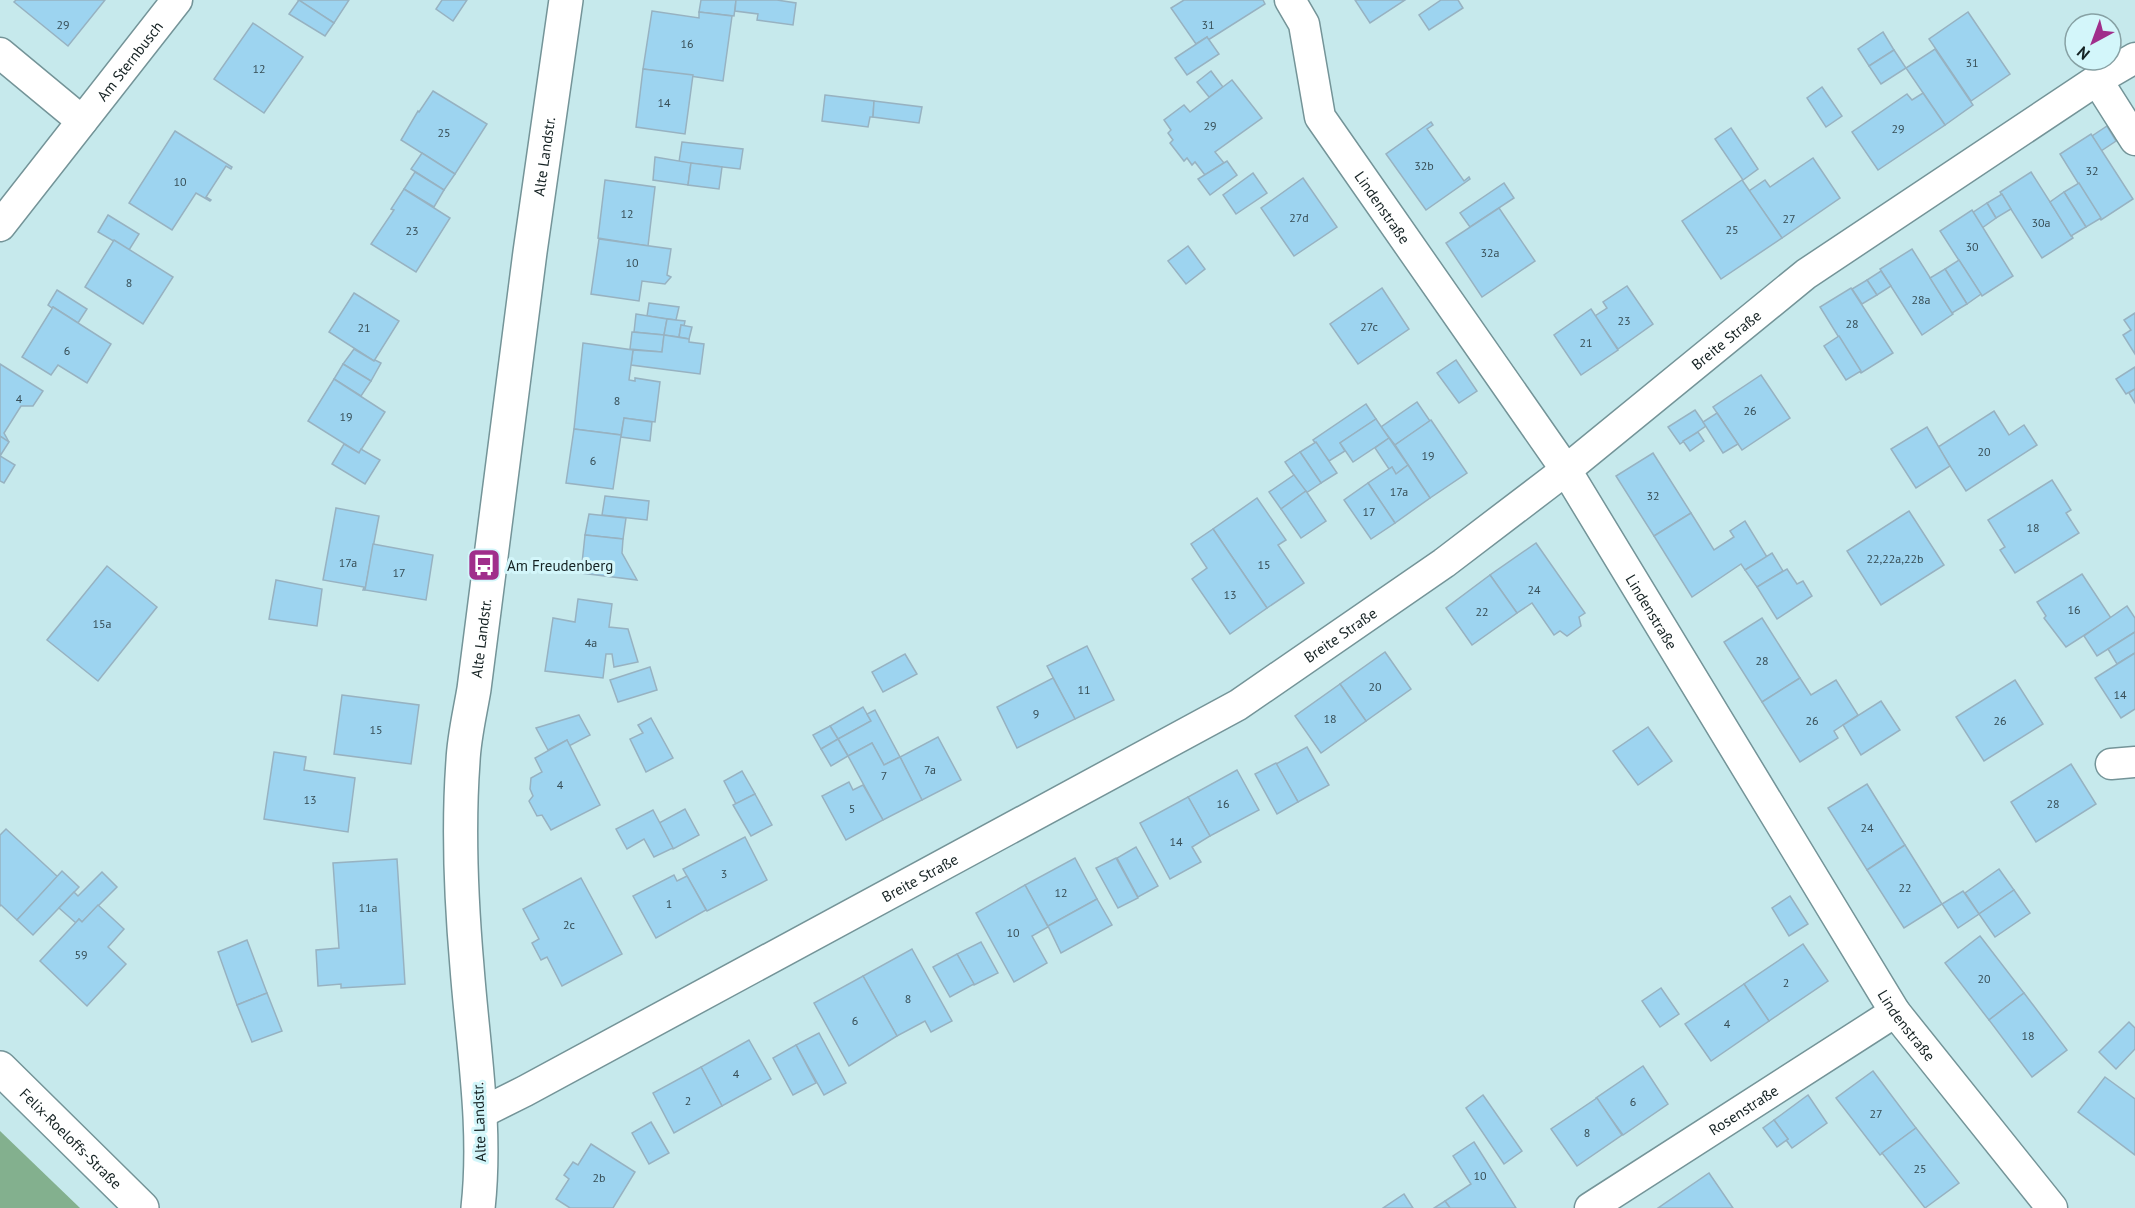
<svg xmlns="http://www.w3.org/2000/svg" width="2135" height="1208" viewBox="0 0 2135 1208" font-family="'PT Sans',sans-serif">
<style>
.forest{fill:#83b08e}
.building{fill:#9dd4f0;stroke:#97b2c1;stroke-width:1.5}
.lines{fill:none;stroke-linecap:round;stroke-linejoin:round}
.minor-casing{stroke:#749498;stroke-width:33}
.tertiary-casing{stroke:#749498;stroke-width:36}
.minor{stroke:#fff;stroke-width:30}
.tertiary{stroke:#fff;stroke-width:33}
.labels{text-anchor:middle;dominant-baseline:central;stroke-width:6;stroke-linejoin:round;paint-order:stroke}
.number-label{font-size:12px;fill:#374e56}
.street-label{font-size:15px;fill:#152223;stroke:#d3f6fa}
.poi-label{font-size:15px;fill:#152223;stroke:#d3f6fa;text-anchor:start}
</style>
<rect width="100%" height="100%" fill="#c6e9ec"/>
<polygon class="forest" points="0,1131 80,1208 0,1208"/>
<g class="building">
<polygon points="16,0 105,0 68,46 14,2"/>
<polygon points="298,0 349,0 334,23"/>
<polygon points="299,0 334,23 325,36 289,14"/>
<polygon points="442,0 467,0 453,21 436,9"/>
<polygon points="701,0 736,0 734,16 699,12"/>
<polygon points="736,0 777,0 796,3 793,25 757,20 758,14 735,11"/>
<polygon points="1184,0 1263,0 1265,4 1208,40 1207,37 1196,44 1171,8"/>
<polygon points="1355,0 1405,0 1370,23"/>
<polygon points="1441,0 1458,0 1463,8 1429,30 1419,15"/>
<polygon points="652,11 699,18 699,12 732,16 723,81 643,69"/>
<polygon points="1968,12 2010,74 1971,101 1929,39"/>
<polygon points="253,23 303,57 264,113 214,79"/>
<polygon points="1883,32 1894,50 1869,66 1858,49"/>
<polygon points="1207,37 1219,54 1187,75 1175,58"/>
<polygon points="1935,49 1973,105 1945,125 1906,68"/>
<polygon points="1894,50 1906,68 1881,84 1869,66"/>
<polygon points="643,69 693,75 685,134 636,127"/>
<polygon points="1211,71 1223,87 1209,97 1197,82"/>
<polygon points="1232,80 1262,118 1215,152 1224,163 1205,175 1195,162 1192,165 1187,158 1184,161 1170,143 1173,140 1168,133 1171,130 1164,120 1184,105 1190,112"/>
<polygon points="1822,87 1842,116 1826,127 1807,98"/>
<polygon points="433,91 487,124 455,174 401,140 418,111 419,112"/>
<polygon points="1923,93 1945,125 1878,170 1852,132 1907,94 1912,100"/>
<polygon points="825,95 874,101 873,117 870,117 868,127 822,121"/>
<polygon points="874,101 922,107 919,123 873,117"/>
<polygon points="1431,122 1433,125 1427,129 1464,181 1469,177 1470,179 1426,210 1386,154"/>
<polygon points="2107,126 2116,141 2101,151 2092,136"/>
<polygon points="1731,128 1758,169 1743,180 1715,139"/>
<polygon points="175,131 232,167 231,169 226,166 206,197 211,200 210,201 196,193 172,230 129,203"/>
<polygon points="2091,134 2133,199 2101,220 2060,154"/>
<polygon points="682,142 743,149 740,169 679,162"/>
<polygon points="422,153 455,174 444,190 411,169"/>
<polygon points="655,157 691,163 688,185 653,180"/>
<polygon points="1813,158 1840,198 1782,238 1749,191 1765,180 1770,187"/>
<polygon points="1227,161 1237,175 1210,195 1198,179"/>
<polygon points="691,163 722,167 719,189 688,185"/>
<polygon points="415,172 444,190 434,207 404,189"/>
<polygon points="2031,172 2073,238 2042,258 2000,192"/>
<polygon points="1253,173 1267,193 1236,214 1223,195"/>
<polygon points="1303,178 1337,227 1294,256 1261,208"/>
<polygon points="605,180 655,187 648,246 598,238"/>
<polygon points="1742,180 1782,238 1721,279 1682,221"/>
<polygon points="1504,183 1514,198 1470,227 1460,213"/>
<polygon points="2079,183 2101,218 2086,227 2064,192"/>
<polygon points="404,189 450,218 416,272 371,244 394,210 391,209"/>
<polygon points="2064,192 2086,227 2071,236 2050,202"/>
<polygon points="2002,194 2011,209 1996,218 1987,203"/>
<polygon points="1987,203 1996,218 1982,228 1972,213"/>
<polygon points="1499,208 1535,261 1482,297 1446,243"/>
<polygon points="1972,210 2013,276 1982,296 1940,231"/>
<polygon points="108,215 139,234 129,250 98,232"/>
<polygon points="599,239 671,249 667,275 671,277 665,284 642,281 639,301 591,294"/>
<polygon points="114,240 173,277 143,324 85,287"/>
<polygon points="1188,246 1205,269 1186,284 1168,261"/>
<polygon points="1912,249 1953,314 1922,335 1880,269"/>
<polygon points="1959,260 1981,294 1967,304 1945,269"/>
<polygon points="1945,269 1967,304 1952,313 1930,278"/>
<polygon points="1881,271 1891,286 1877,295 1867,280"/>
<polygon points="1867,280 1877,295 1862,304 1852,289"/>
<polygon points="1627,286 1653,324 1618,349 1595,316 1607,308 1603,302"/>
<polygon points="1382,288 1409,329 1358,364 1330,324"/>
<polygon points="1851,288 1893,353 1861,373 1820,307"/>
<polygon points="57,290 87,309 78,323 53,307 52,308 48,305"/>
<polygon points="354,293 399,321 374,361 329,332"/>
<polygon points="649,303 679,307 676,320 647,316"/>
<polygon points="53,307 111,344 87,383 58,365 51,375 22,357"/>
<polygon points="1591,309 1618,350 1581,375 1554,335"/>
<polygon points="2135,313 2135,354 2123,335 2131,330 2124,320"/>
<polygon points="636,314 667,319 664,335 634,332"/>
<polygon points="667,319 685,321 684,326 681,325 679,337 664,335"/>
<polygon points="681,325 692,327 689,339 679,337"/>
<polygon points="632,332 664,335 662,352 630,349"/>
<polygon points="664,335 689,339 689,342 704,344 700,374 631,365 633,350 662,352"/>
<polygon points="1839,336 1861,371 1846,380 1824,346"/>
<polygon points="583,343 633,350 629,380 635,381 635,378 660,382 655,422 624,418 621,435 574,429"/>
<polygon points="354,349 374,361 375,360 381,363 371,381 343,364"/>
<polygon points="1456,360 1477,391 1459,403 1437,373"/>
<polygon points="0,364 43,391 33,406 21,406 4,433 9,442 0,436"/>
<polygon points="343,364 371,381 361,396 334,379"/>
<polygon points="2135,367 2135,389 2126,394 2116,379"/>
<polygon points="1761,375 1790,418 1742,450 1713,407"/>
<polygon points="334,379 385,412 359,453 308,421"/>
<polygon points="2135,389 2135,403 2129,393"/>
<polygon points="1417,402 1430,421 1395,445 1381,427"/>
<polygon points="1366,404 1376,419 1340,443 1345,451 1329,461 1313,440"/>
<polygon points="1695,410 1706,426 1680,444 1668,427"/>
<polygon points="1994,411 2009,435 2024,425 2037,445 1966,491 1938,447"/>
<polygon points="1717,413 1738,444 1723,453 1703,422"/>
<polygon points="624,418 652,422 650,441 621,437"/>
<polygon points="1376,419 1389,438 1353,462 1340,443"/>
<polygon points="1431,420 1467,473 1430,498 1395,445"/>
<polygon points="1927,427 1950,466 1916,488 1891,449"/>
<polygon points="574,429 621,435 613,489 566,483"/>
<polygon points="1698,432 1704,441 1690,451 1683,441"/>
<polygon points="0,436 9,442 0,456 15,465 4,483 0,481"/>
<polygon points="1389,438 1408,465 1396,474 1392,467 1389,469 1375,448"/>
<polygon points="1316,442 1337,473 1321,483 1300,452"/>
<polygon points="344,444 359,453 361,449 380,460 365,484 332,464"/>
<polygon points="1300,452 1321,483 1306,493 1285,462"/>
<polygon points="1653,453 1691,513 1654,536 1616,476"/>
<polygon points="1408,465 1430,498 1395,523 1368,483 1392,467 1396,474"/>
<polygon points="1294,475 1306,491 1281,509 1269,492"/>
<polygon points="2052,480 2071,510 2066,513 2079,533 2015,573 2000,550 2005,547 1988,520"/>
<polygon points="1368,483 1395,523 1371,539 1344,500"/>
<polygon points="1306,491 1326,521 1301,538 1281,509"/>
<polygon points="605,496 649,501 647,520 602,515"/>
<polygon points="1257,498 1286,540 1278,545 1304,583 1267,608 1213,529"/>
<polygon points="336,508 379,516 365,590 363,590 364,587 323,580"/>
<polygon points="1909,511 1944,565 1881,605 1847,551"/>
<polygon points="1691,513 1714,550 1734,537 1730,531 1745,521 1767,557 1745,570 1741,564 1692,597 1654,536"/>
<polygon points="589,514 626,518 623,539 585,535"/>
<polygon points="1213,529 1267,608 1230,634 1192,579 1207,568 1191,544"/>
<polygon points="585,535 623,539 622,553 637,580 581,573"/>
<polygon points="1536,543 1585,613 1579,617 1581,626 1567,636 1560,631 1554,635 1532,603 1517,613 1490,575"/>
<polygon points="373,544 433,555 426,600 365,590"/>
<polygon points="1772,553 1783,571 1757,587 1745,570"/>
<polygon points="107,566 157,607 98,681 47,640"/>
<polygon points="1787,569 1797,584 1803,581 1812,596 1777,619 1757,587"/>
<polygon points="2082,574 2111,618 2066,647 2044,618 2046,616 2037,602"/>
<polygon points="1490,575 1517,613 1472,645 1446,608"/>
<polygon points="276,580 322,589 317,626 269,619"/>
<polygon points="578,599 612,604 609,627 628,629 638,662 614,667 612,654 606,654 603,678 545,671 553,618 575,622"/>
<polygon points="2127,606 2135,618 2135,632 2097,656 2084,636"/>
<polygon points="1762,618 1800,678 1762,702 1724,642"/>
<polygon points="2135,632 2135,653 2117,664 2108,649"/>
<polygon points="1087,646 1114,700 1075,719 1047,666"/>
<polygon points="1385,652 1411,689 1366,721 1340,684"/>
<polygon points="2135,653 2135,709 2121,718 2095,678"/>
<polygon points="905,654 917,674 883,692 872,672"/>
<polygon points="650,667 657,690 618,702 610,680"/>
<polygon points="1053,678 1075,719 1017,748 997,707"/>
<polygon points="1800,678 1811,695 1836,680 1858,715 1834,731 1838,738 1800,762 1762,702"/>
<polygon points="2015,680 2043,724 1984,761 1956,717"/>
<polygon points="1340,684 1366,721 1321,753 1295,716"/>
<polygon points="342,695 419,705 411,764 334,754"/>
<polygon points="1881,701 1900,730 1861,755 1843,725"/>
<polygon points="863,707 871,721 838,739 830,726"/>
<polygon points="875,710 900,757 884,765 872,743 848,756 838,739 871,721 867,714"/>
<polygon points="579,715 590,735 569,746 567,740 548,750 536,728"/>
<polygon points="651,718 673,758 646,772 630,739 643,733 638,725"/>
<polygon points="830,726 838,739 821,749 813,735"/>
<polygon points="1648,727 1672,761 1638,785 1613,751"/>
<polygon points="938,737 961,780 922,800 900,757"/>
<polygon points="838,739 848,756 831,766 821,749"/>
<polygon points="567,740 600,805 551,830 542,815 537,816 529,801 533,796 530,789 531,778 542,772 535,758"/>
<polygon points="872,743 884,765 900,757 922,800 883,820 848,756"/>
<polygon points="1307,747 1329,785 1298,802 1276,764"/>
<polygon points="274,752 306,757 304,770 355,778 348,832 264,819"/>
<polygon points="1276,763 1298,802 1277,814 1255,774"/>
<polygon points="2071,764 2096,804 2036,842 2011,802"/>
<polygon points="1237,770 1259,810 1210,836 1188,797"/>
<polygon points="742,771 755,794 736,804 724,781"/>
<polygon points="849,782 853,790 863,785 883,820 846,840 822,796"/>
<polygon points="1867,784 1905,845 1867,870 1828,808"/>
<polygon points="755,794 772,825 751,836 733,805"/>
<polygon points="1188,797 1210,836 1192,847 1201,862 1170,879 1140,823"/>
<polygon points="685,809 699,835 673,849 659,823"/>
<polygon points="653,810 673,848 654,857 644,839 627,849 616,829"/>
<polygon points="6,829 58,877 17,920 1,905 0,906 0,835"/>
<polygon points="745,837 767,880 707,911 683,869"/>
<polygon points="1905,845 1942,904 1904,928 1867,870"/>
<polygon points="1136,847 1158,886 1138,897 1117,858"/>
<polygon points="1075,858 1097,899 1048,926 1025,885"/>
<polygon points="1116,858 1138,898 1118,908 1096,868"/>
<polygon points="397,859 405,984 341,988 341,984 318,986 316,950 339,948 333,863"/>
<polygon points="1999,869 2014,890 1979,914 1965,893"/>
<polygon points="62,871 79,887 33,935 17,920"/>
<polygon points="102,872 117,887 82,922 79,919 76,923 59,908 74,892 78,896"/>
<polygon points="674,875 677,881 687,876 706,910 656,938 633,896"/>
<polygon points="581,878 622,954 562,986 547,957 541,960 532,943 539,939 523,909"/>
<polygon points="1025,885 1048,927 1032,936 1047,963 1014,982 976,913"/>
<polygon points="2014,890 2030,913 1995,937 1979,914"/>
<polygon points="1963,891 1979,914 1958,928 1942,904"/>
<polygon points="1790,896 1808,924 1789,936 1772,908"/>
<polygon points="1097,899 1112,925 1061,953 1048,926"/>
<polygon points="98,905 124,929 108,947 126,964 87,1006 40,961 79,919 82,922"/>
<polygon points="1980,936 2024,993 1989,1020 1945,963"/>
<polygon points="247,940 267,993 237,1005 218,952"/>
<polygon points="981,942 998,973 974,985 957,954"/>
<polygon points="1803,944 1828,981 1769,1021 1744,984"/>
<polygon points="912,949 952,1021 931,1032 925,1021 897,1036 863,976"/>
<polygon points="957,954 974,984 950,997 933,967"/>
<polygon points="863,976 897,1036 849,1066 814,1003"/>
<polygon points="1744,984 1769,1021 1711,1061 1685,1024"/>
<polygon points="1661,988 1679,1014 1660,1027 1642,1001"/>
<polygon points="267,993 282,1031 252,1042 237,1005"/>
<polygon points="2024,993 2067,1050 2032,1077 1989,1020"/>
<polygon points="2129,1022 2135,1028 2135,1049 2116,1069 2099,1052"/>
<polygon points="819,1033 846,1083 824,1095 796,1045"/>
<polygon points="749,1040 771,1079 722,1106 701,1067"/>
<polygon points="796,1045 816,1083 793,1095 773,1058"/>
<polygon points="1643,1066 1668,1104 1623,1135 1596,1098"/>
<polygon points="701,1067 722,1106 674,1133 653,1093"/>
<polygon points="1873,1071 1916,1128 1880,1155 1836,1098"/>
<polygon points="2105,1077 2135,1099 2135,1155 2078,1112"/>
<polygon points="1483,1095 1522,1151 1504,1164 1466,1108"/>
<polygon points="1808,1095 1827,1123 1792,1148 1786,1140 1788,1139 1774,1120"/>
<polygon points="1597,1098 1622,1135 1577,1166 1551,1129"/>
<polygon points="1774,1120 1788,1139 1777,1147 1763,1128"/>
<polygon points="651,1122 669,1153 649,1164 632,1133"/>
<polygon points="1916,1128 1959,1183 1925,1208 1882,1153"/>
<polygon points="1474,1142 1516,1208 1450,1208 1445,1201 1471,1184 1453,1156"/>
<polygon points="591,1144 635,1172 613,1208 570,1208 556,1199 569,1179 564,1175 573,1162 578,1165"/>
<polygon points="1709,1173 1733,1208 1658,1208"/>
<polygon points="1404,1194 1413,1208 1383,1208"/>
<polygon points="1445,1201 1450,1208 1434,1208"/>
</g>
<g class="lines">
<defs>
<g id="minor">
<path id="s1" d="M 1290,0 L 1304,24 L 1320,117 L 1566,470 L 1895,1012 L 2052,1208"/>
<polyline points="0,53 82,121"/>
<polyline points="2097,80 2135,140"/>
<path id="s2" d="M 0,226 L 177,0"/>
<polyline points="2111,764 2135,762"/>
<path id="s3" d="M 481,1113 L 525,1091 L 1238,705 L 1444,563 L 1566,470 L 1806,274 L 2097,80 L 2135,58"/>
<path id="s4" d="M 1590,1208 L 1895,1012"/>
</g>
<g id="tertiary">
<path id="s5" d="M 0,1068 L 142,1208"/>
<path id="s6" d="M 478,1208 C 487,1127 473,1047 467,967 C 461,898 458,829 463,761 C 464,737 470,713 474,689 L 530,252 L 566,0"/>
</g>
</defs>
<use href="#minor" class="minor-casing"/>
<use href="#tertiary" class="tertiary-casing"/>
<use href="#minor" class="minor"/>
<use href="#tertiary" class="tertiary"/>
</g>
<defs>
<symbol id="bus-square" viewBox="-11 -11 22 22"><rect x="-9" y="-9" width="18" height="18" rx="4" fill="#a02e8b" stroke="#d3f6fa"/><path d="M-5-6H5V4H4V6H2V4H-2V6H-4V4H-5ZM-3.5-4V0h7V-4ZM-3.5 1.2v1.5H-2V1.2ZM2 1.2v1.5H3.5V1.2Z" fill="#fff"/></symbol>
</defs>
<g fill-rule="evenodd">
<use href="#bus-square" x="465" y="546" width="38" height="38"/>
</g>
<g class="labels">
<g class="number-label">
<text x="63" y="24">29</text>
<text x="1208" y="24">31</text>
<text x="687" y="43">16</text>
<text x="1972" y="62">31</text>
<text x="259" y="68">12</text>
<text x="664" y="102">14</text>
<text x="1210" y="125">29</text>
<text x="1898" y="128">29</text>
<text x="444" y="132">25</text>
<text x="1424" y="165">32b</text>
<text x="2092" y="170">32</text>
<text x="180" y="181">10</text>
<text x="627" y="213">12</text>
<text x="1299" y="217">27d</text>
<text x="1789" y="218">27</text>
<text x="2041" y="222">30a</text>
<text x="1732" y="229">25</text>
<text x="412" y="230">23</text>
<text x="1972" y="246">30</text>
<text x="1490" y="252">32a</text>
<text x="632" y="262">10</text>
<text x="129" y="282">8</text>
<text x="1921" y="299">28a</text>
<text x="1624" y="320">23</text>
<text x="1852" y="323">28</text>
<text x="1369" y="326">27c</text>
<text x="364" y="327">21</text>
<text x="1586" y="342">21</text>
<text x="67" y="350">6</text>
<text x="19" y="398">4</text>
<text x="617" y="400">8</text>
<text x="1750" y="410">26</text>
<text x="346" y="416">19</text>
<text x="1984" y="451">20</text>
<text x="1428" y="455">19</text>
<text x="593" y="460">6</text>
<text x="1399" y="491">17a</text>
<text x="1653" y="495">32</text>
<text x="1369" y="511">17</text>
<text x="2033" y="527">18</text>
<text x="1895" y="558">22,22a,22b</text>
<text x="348" y="562">17a</text>
<text x="1264" y="564">15</text>
<text x="399" y="572">17</text>
<text x="1534" y="589">24</text>
<text x="1230" y="594">13</text>
<text x="2074" y="609">16</text>
<text x="1482" y="611">22</text>
<text x="102" y="623">15a</text>
<text x="591" y="642">4a</text>
<text x="1762" y="660">28</text>
<text x="1375" y="686">20</text>
<text x="1084" y="689">11</text>
<text x="2120" y="694">14</text>
<text x="1036" y="713">9</text>
<text x="1330" y="718">18</text>
<text x="1812" y="720">26</text>
<text x="2000" y="720">26</text>
<text x="376" y="729">15</text>
<text x="930" y="769">7a</text>
<text x="884" y="775">7</text>
<text x="560" y="784">4</text>
<text x="310" y="799">13</text>
<text x="1223" y="803">16</text>
<text x="2053" y="803">28</text>
<text x="852" y="808">5</text>
<text x="1867" y="827">24</text>
<text x="1176" y="841">14</text>
<text x="724" y="873">3</text>
<text x="1905" y="887">22</text>
<text x="1061" y="892">12</text>
<text x="669" y="903">1</text>
<text x="368" y="907">11a</text>
<text x="569" y="924">2c</text>
<text x="1013" y="932">10</text>
<text x="81" y="954">59</text>
<text x="1984" y="978">20</text>
<text x="1786" y="982">2</text>
<text x="908" y="998">8</text>
<text x="855" y="1020">6</text>
<text x="1727" y="1023">4</text>
<text x="2028" y="1035">18</text>
<text x="736" y="1073">4</text>
<text x="688" y="1100">2</text>
<text x="1633" y="1101">6</text>
<text x="1876" y="1113">27</text>
<text x="1587" y="1132">8</text>
<text x="1920" y="1168">25</text>
<text x="1480" y="1175">10</text>
<text x="599" y="1177">2b</text>
</g>
<g class="street-label">
<text stroke="none"><textPath href="#s2" startOffset="210">Am Sternbusch</textPath></text>
<text stroke="none"><textPath href="#s6" startOffset="1058">Alte Landstr.</textPath></text>
<text stroke="none"><textPath href="#s1" startOffset="232">Lindenstraße</textPath></text>
<text stroke="none"><textPath href="#s3" startOffset="1470">Breite Straße</textPath></text>
<text stroke="none"><textPath href="#s1" startOffset="718">Lindenstraße</textPath></text>
<text stroke="none"><textPath href="#s3" startOffset="984">Breite Straße</textPath></text>
<text stroke="none"><textPath href="#s6" startOffset="572">Alte Landstr.</textPath></text>
<text stroke="none"><textPath href="#s3" startOffset="498">Breite Straße</textPath></text>
<text stroke="none"><textPath href="#s1" startOffset="1204">Lindenstraße</textPath></text>
<text stroke="none"><textPath href="#s4" startOffset="182">Rosenstraße</textPath></text>
<text transform="translate(479 1122) rotate(-92)">Alte Landstr.</text>
<text stroke="none"><textPath href="#s5" startOffset="100">Felix-Roeloffs-Straße</textPath></text>
</g>
<g class="poi-label">
<text x="507" y="565">Am Freudenberg</text>
</g>
</g>
<g transform="translate(2093 42) rotate(221)"><circle r="28" fill="#d3f6fa" stroke="#87a1a4" stroke-width="1.5"/>
<path d="M0-4.5L10 22L0 15L-10 22Z" fill="#a02e8b"/>
<text y="-9" font-size="16" font-weight="bold" text-anchor="middle" fill="#152223">N</text>
</g>
</svg>
